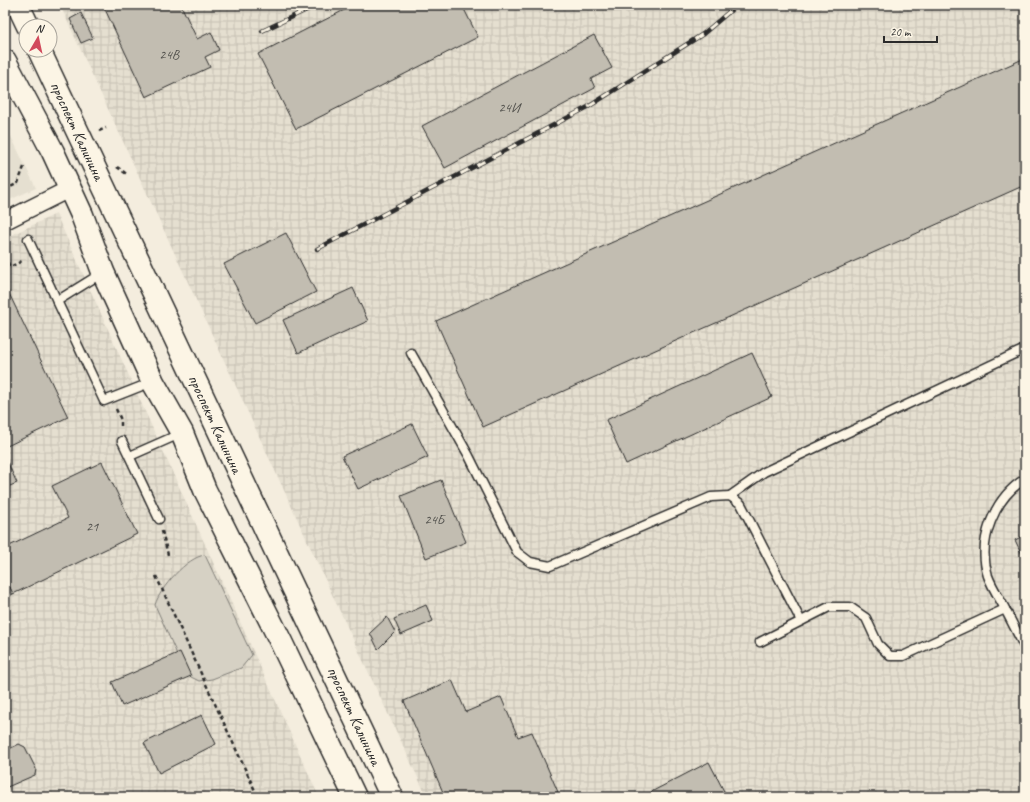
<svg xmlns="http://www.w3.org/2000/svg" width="1030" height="802" viewBox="0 0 1030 802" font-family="Caveat,sans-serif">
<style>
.built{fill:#e5dfd0}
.industrial{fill:url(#industrial-grid)}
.grass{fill:#d6d1c4;stroke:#807e78}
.building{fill:#c2bdb1;stroke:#2b2b2b}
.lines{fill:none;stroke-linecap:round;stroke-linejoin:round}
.service-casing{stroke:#2b2b2b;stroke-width:11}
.minor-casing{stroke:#2b2b2b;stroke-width:19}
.secondary-casing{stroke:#2b2b2b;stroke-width:25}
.path{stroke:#2b2b2b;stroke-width:2.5;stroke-dasharray:4 3;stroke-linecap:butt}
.service{stroke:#fcf5e5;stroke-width:8}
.minor{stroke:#fcf5e5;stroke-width:16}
.secondary{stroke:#fcf5e5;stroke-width:22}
.rail-casing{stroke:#2b2b2b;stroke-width:4.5}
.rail{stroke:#fcf5e5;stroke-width:3;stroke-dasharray:9;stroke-linecap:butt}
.labels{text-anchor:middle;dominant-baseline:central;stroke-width:3;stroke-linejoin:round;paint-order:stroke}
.number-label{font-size:14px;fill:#51504c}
.street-label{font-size:16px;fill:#2b2b2b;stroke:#fcf5e5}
</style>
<defs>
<pattern id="industrial-grid" width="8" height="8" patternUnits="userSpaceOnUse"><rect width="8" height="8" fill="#e5dfd0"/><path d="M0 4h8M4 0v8" fill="none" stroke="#c5c0b3"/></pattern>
</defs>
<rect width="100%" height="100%" fill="#f4edde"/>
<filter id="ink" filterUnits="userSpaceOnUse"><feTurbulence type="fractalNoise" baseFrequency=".025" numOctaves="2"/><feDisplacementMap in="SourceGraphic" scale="8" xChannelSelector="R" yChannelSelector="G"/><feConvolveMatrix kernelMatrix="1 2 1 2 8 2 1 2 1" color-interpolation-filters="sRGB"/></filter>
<g filter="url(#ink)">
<polygon class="built" points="5,124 36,188 5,202"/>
<g class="industrial">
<polygon points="60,5 1025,5 1025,797 427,797 330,590"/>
<polygon points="56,214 319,797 5,797 5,238"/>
</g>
<path class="grass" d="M 205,555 L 252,655 L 241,668 L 212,679 L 199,681 L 191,677 L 184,670 L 155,605 C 160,588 187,557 205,555 Z"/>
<g class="building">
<polygon points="103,5 181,5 197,39 211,32 219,50 205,57 210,67 146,97"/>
<polygon points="354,5 462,5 478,37 296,129 258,54"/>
<polygon points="81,13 93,38 81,43 70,19"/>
<polygon points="594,35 612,68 591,79 595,88 445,168 422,126"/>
<polygon points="1025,58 1025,185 483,427 436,321"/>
<polygon points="286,233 316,292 255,323 224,264"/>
<polygon points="5,285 68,417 5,447"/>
<polygon points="353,288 368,321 298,353 283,320"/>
<polygon points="752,353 772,397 626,464 606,420"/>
<polygon points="412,424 428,457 358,489 342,456"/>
<polygon points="5,457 17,483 5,488"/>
<polygon points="102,462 137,534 13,594 5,577 5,548 68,518 52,486"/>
<polygon points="441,480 466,542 426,558 401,496"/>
<polygon points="1025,535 1025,561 1015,540"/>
<polygon points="5,577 13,594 5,598"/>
<polygon points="426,605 433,621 401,635 394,619"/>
<polygon points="387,617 395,632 378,649 370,633"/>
<polygon points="180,652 191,676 122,706 112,682"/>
<polygon points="452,680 466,712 501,697 518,737 532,732 558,792 545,797 445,797 404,701"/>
<polygon points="202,715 216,744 159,773 144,743"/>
<polygon points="19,744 25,747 36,769 35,775 5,788 5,751"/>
<polygon points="709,762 727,797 653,797 651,792"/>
</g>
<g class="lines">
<defs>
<g id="service">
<polyline points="28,239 104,401 152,382"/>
<polyline points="57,301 102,273"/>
<polyline points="411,353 469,456 517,552 530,562 550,566 711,497 730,496 741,504 801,621"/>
<polyline points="122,441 159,519"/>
<polyline points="130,456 182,433"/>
<polyline points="730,496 764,472 1025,349"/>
<path d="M 1005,609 C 1000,599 992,587 988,576 C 977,541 994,498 1025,479"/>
<polyline points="760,642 829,607 850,607 866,618 878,644 890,656 903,656 1005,609 1025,648"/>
</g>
<polyline id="minor" points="5,221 69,189"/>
<g id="secondary">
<polyline points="18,5 28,26"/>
<polyline points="39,50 392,797"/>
<polyline points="5,61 53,152 82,215 103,272 153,382 182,433 205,490 281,642 355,797"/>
</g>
</defs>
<use href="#service" class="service-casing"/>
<use href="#minor" class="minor-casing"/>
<use href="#secondary" class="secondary-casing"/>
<g class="path">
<polyline points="99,131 106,128"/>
<polyline points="117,167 128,175"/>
<polyline points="5,190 18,183 24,167"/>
<polyline points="5,256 10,267 24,260"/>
<polyline points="116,409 121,420 121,429"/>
<polyline points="162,531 168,555"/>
<polyline points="156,576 258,797"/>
</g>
<use href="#service" class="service"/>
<use href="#minor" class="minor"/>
<use href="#secondary" class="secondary"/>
<defs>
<g id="rail">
<polyline points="262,31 317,5"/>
<polyline points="317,249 588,107 703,34 737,5"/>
</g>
</defs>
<use href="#rail" class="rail-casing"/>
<use href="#rail" class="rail"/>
</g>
</g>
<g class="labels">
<g class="number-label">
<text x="169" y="54">24В</text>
<text x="509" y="107">24И</text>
<text x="434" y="519">24Б</text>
<text x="92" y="526">21</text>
</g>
<g class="street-label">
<text transform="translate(77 131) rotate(65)">проспект Калинина</text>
<text transform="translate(215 424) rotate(65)">проспект Калинина</text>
<text transform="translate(354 716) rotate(65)">проспект Калинина</text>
</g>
</g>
<rect width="1030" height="802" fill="none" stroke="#fcf5e5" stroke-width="20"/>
<rect x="10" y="10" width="1010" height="782" fill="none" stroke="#2b2b2b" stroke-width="1.5" filter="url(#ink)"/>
<g transform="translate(38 38) rotate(9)"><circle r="19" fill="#fcf5e5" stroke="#a8a49b"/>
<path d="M0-3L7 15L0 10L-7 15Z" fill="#d1495b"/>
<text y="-6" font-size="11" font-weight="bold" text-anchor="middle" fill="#2b2b2b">N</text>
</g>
<path d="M884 36v6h53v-6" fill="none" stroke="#2b2b2b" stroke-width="2"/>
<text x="890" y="36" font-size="12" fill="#2b2b2b" stroke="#fcf5e5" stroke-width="3" paint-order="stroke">20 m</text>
</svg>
